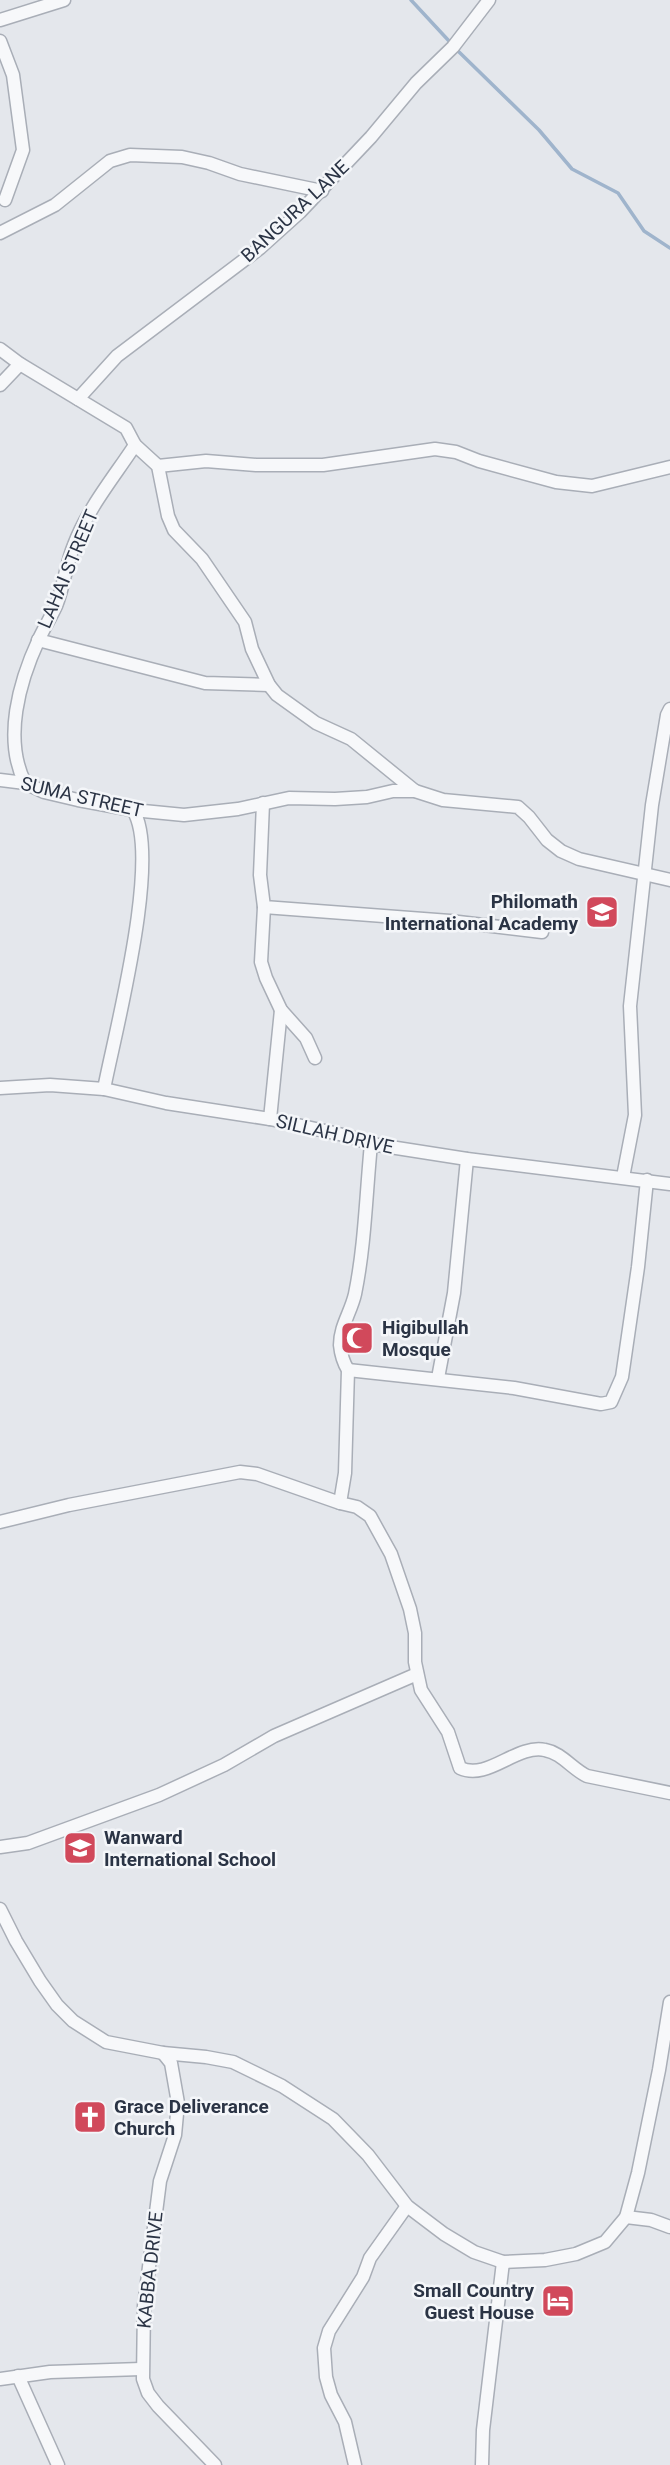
<svg xmlns="http://www.w3.org/2000/svg" width="670" height="2465" viewBox="0 0 670 2465" font-family="Roboto,sans-serif">
<style>
.lines{fill:none;stroke-linecap:round;stroke-linejoin:round}
.stream{stroke:#9fb4cc;stroke-width:3.5}
.street-casing{stroke:#a9aeb7;stroke-width:15}
.street{stroke:#f7f8fa;stroke-width:12}
.labels{text-anchor:middle;dominant-baseline:central;stroke-width:5;stroke-linejoin:round;paint-order:stroke}
.street-label{font-size:19px;fill:#2b3445;stroke:#f4f6f9}
.poi-label{font-size:19px;font-weight:bold;fill:#2b3445;stroke:#f4f6f9;text-anchor:start}
</style>
<rect width="100%" height="100%" fill="#e4e7ec"/>
<g class="lines">
<g class="stream">
<polyline points="411,0 449,41"/>
<polyline points="457,50 539,130 572,169 618,193 644,231 670,248"/>
</g>
<defs>
<g id="street">
<polyline points="0,20 64,0"/>
<polyline points="0,41 13,75 23,150 5,200"/>
<polyline points="0,233 55,205 110,161 130,155 182,157 209,163 240,174 322,191"/>
<path d="M 0,349 L 20,364 L 126,428 L 135,445 C 114,477 88,508 74,545 C 66,564 64,586 56,606 C 51,617 44,628 39,639 C 19,682 3,739 25,783"/>
<polyline points="0,385 20,364"/>
<polyline points="78,399 117,356 260,248 300,212 371,137 416,83 453,47 489,0"/>
<polyline points="135,445 158,466 168,516 174,530 202,559 245,622 252,649 269,685 277,695 316,723 351,739 415,791"/>
<polyline points="158,466 206,461 256,465 323,465 435,449 456,452 479,461 556,482 592,486 670,467"/>
<polyline points="38,640 205,683 269,685"/>
<polyline points="0,780 25,783 44,792 78,800 133,810 184,815 238,809 289,798 335,799 367,797 393,791 415,791 443,800 518,807 529,817 547,840 561,851 579,859 670,880"/>
<polyline points="263,803 260,875 264,907 450,921 542,932"/>
<polyline points="264,907 261,962 266,978 281,1010 306,1038 315,1058"/>
<polyline points="0,1088 50,1085 104,1089 166,1103 270,1119 348,1136 371,1144 467,1159 670,1184"/>
<path d="M 104,1089 C 115,1032 162,856 133,810"/>
<polyline points="270,1119 281,1010"/>
<path d="M 371,1144 C 366,1194 365,1245 355,1294 C 351,1312 340,1326 340,1345 C 341,1355 343,1362 348,1370 L 345,1473 L 340,1503 L 357,1507 L 370,1516 L 391,1554 L 410,1609 L 415,1633 L 415,1662 L 421,1690 L 448,1732 L 460,1768 C 488,1781 516,1744 545,1750 C 562,1753 572,1769 587,1776 L 670,1793"/>
<polyline points="623,1177 635,1115 630,1006 652,805 667,715 670,709"/>
<polyline points="348,1370 514,1388 601,1404 611,1402 622,1377 638,1267 647,1180"/>
<polyline points="438,1378 454,1293 467,1159"/>
<polyline points="0,1522 69,1505 240,1472 257,1474 340,1503"/>
<polyline points="0,1847 28,1843 159,1795 224,1765 274,1736 417,1674"/>
<polyline points="0,1909 16,1941 40,1981 57,2005 73,2021 106,2042 163,2053 206,2057 233,2062 282,2086 333,2119 368,2155 407,2206 444,2234 474,2252 503,2262 545,2260 576,2254 605,2242 626,2217 638,2173 659,2070 670,2002"/>
<polyline points="163,2053 171,2063 178,2103 175,2135 160,2181 144,2306 143,2379 148,2393 158,2406 215,2465"/>
<polyline points="626,2217 651,2220 670,2227"/>
<polyline points="18,2376 58,2465"/>
<polyline points="0,2379 50,2372 141,2369"/>
<polyline points="355,2465 345,2422 331,2395 326,2377 324,2348 329,2331 363,2277 370,2258 407,2206"/>
<polyline points="482,2465 483,2430 503,2262"/>
</g>
</defs>
<use href="#street" class="street-casing"/>
<use href="#street" class="street"/>
</g>
<defs>
<symbol id="school-square" viewBox="-11 -11 22 22"><rect x="-9" y="-9" width="18" height="18" rx="4" fill="#d1495b" stroke="#f4f6f9"/><path d="M0-5L7-2L0 1L-7-2ZM-4 1L0 2.5L4 1V4Q0 6-4 4Z" fill="#fff"/></symbol>
<symbol id="mosque-square" viewBox="-11 -11 22 22"><rect x="-9" y="-9" width="18" height="18" rx="4" fill="#d1495b" stroke="#f4f6f9"/><path d="M3.5-4.9A6 6 0 1 0 3.5 4.9A5 5 0 1 1 3.5-4.9Z" fill="#fff"/></symbol>
<symbol id="church-square" viewBox="-11 -11 22 22"><rect x="-9" y="-9" width="18" height="18" rx="4" fill="#d1495b" stroke="#f4f6f9"/><path d="M-1.2-6h2.4v3.5h3.3v2.4h-3.3V6h-2.4V-.1h-3.3v-2.4h3.3Z" fill="#fff"/></symbol>
<symbol id="hotel-square" viewBox="-11 -11 22 22"><rect x="-9" y="-9" width="18" height="18" rx="4" fill="#d1495b" stroke="#f4f6f9"/><path d="M-6-4.5h1.5V1H6V5H4.5V3h-9V5H-6ZM-4 0a1.8 1.8 0 1 1 3.6 0ZM.5 0V-2.5h3Q6-2.5 6 0Z" fill="#fff"/></symbol>
</defs>
<g fill-rule="evenodd">
<use href="#school-square" x="583" y="893" width="38" height="38"/>
<use href="#mosque-square" x="338" y="1319" width="38" height="38"/>
<use href="#school-square" x="61" y="1829" width="38" height="38"/>
<use href="#church-square" x="71" y="2098" width="38" height="38"/>
<use href="#hotel-square" x="539" y="2282" width="38" height="38"/>
</g>
<g class="labels">
<g class="street-label">
<text transform="translate(295 211) rotate(-43)">BANGURA LANE</text>
<text transform="translate(68 569) rotate(-67)">LAHAI STREET</text>
<text transform="translate(82 797) rotate(13)">SUMA STREET</text>
<text transform="translate(335 1134) rotate(13)">SILLAH DRIVE</text>
<text transform="translate(150 2270) rotate(-84)">KABBA DRIVE</text>
</g>
<g class="poi-label">
<text x="578" y="901" text-anchor="end">Philomath<tspan x="578" dy="22">International Academy</tspan></text>
<text x="382" y="1327">Higibullah<tspan x="382" dy="22">Mosque</tspan></text>
<text x="104" y="1837">Wanward<tspan x="104" dy="22">International School</tspan></text>
<text x="114" y="2106">Grace Deliverance<tspan x="114" dy="22">Church</tspan></text>
<text x="534" y="2290" text-anchor="end">Small Country<tspan x="534" dy="22">Guest House</tspan></text>
</g>
</g>
</svg>
